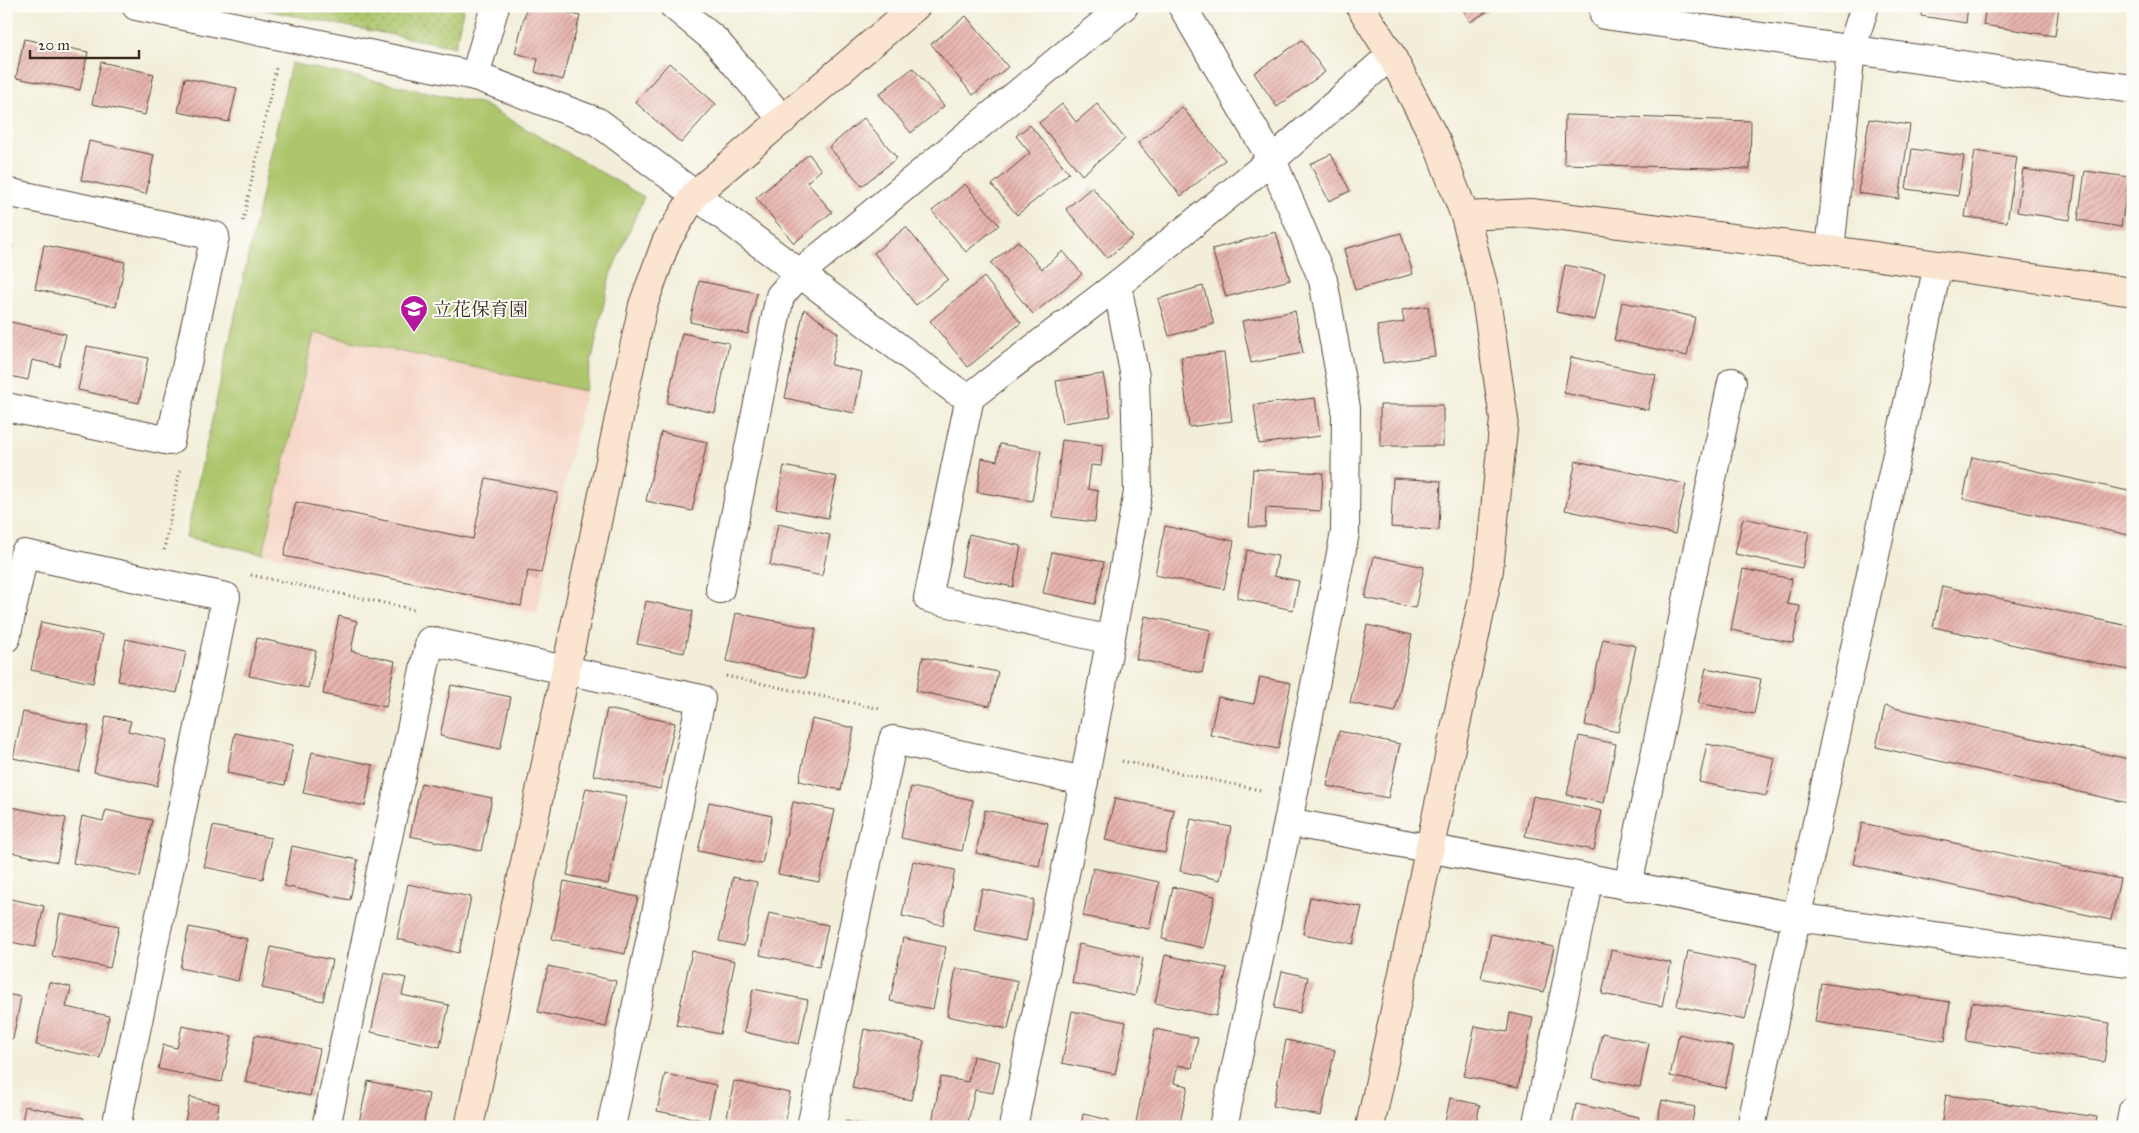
<svg xmlns="http://www.w3.org/2000/svg" width="2139" height="1133" viewBox="0 0 2139 1133" font-family="'IM FELL Great Primer','Noto Serif JP',serif">
<style>
.built{fill:#f5d3c2}
.grass{fill:url(#grass-dots);stroke:#747845}
.park{fill:#adc66c;stroke:#747845}
.building{fill:url(#building-hatch)}
.lines{fill:none;stroke-linecap:round;stroke-linejoin:round}
.street-casing{stroke:#56473a;stroke-width:30}
.secondary-casing{stroke:#56473a;stroke-width:30}
.path{stroke:#56473a;stroke-width:3;stroke-dasharray:1 4;stroke-linecap:butt}
.street{stroke:#fff;stroke-width:28}
.secondary{stroke:#fce5d0;stroke-width:28}
.labels{text-anchor:middle;dominant-baseline:central;stroke-width:4;stroke-linejoin:round;paint-order:stroke}
.poi-label{font-size:19px;fill:#3b2a1e;stroke:#fdfcf7;text-anchor:start}
</style>
<defs>
<pattern id="grass-dots" width="8" height="8" patternUnits="userSpaceOnUse" patternTransform="scale(1.25)"><rect width="8" height="8" fill="#adc66c"/><path d="M2 2h.1M6 6h.1" fill="none" stroke="#8ea158" stroke-width="1.8" stroke-linecap="round"/></pattern>
<pattern id="building-hatch" width="6" height="6" patternUnits="userSpaceOnUse" patternTransform="scale(1.25)"><rect width="6" height="6" fill="#e8b4ae"/><path d="M-1 1l2-2M0 6l6-6M5 7l2-2" fill="none" stroke="#bd938d"/></pattern>
</defs>
<rect width="100%" height="100%" fill="#fdfcf7"/>
<filter id="ink" filterUnits="userSpaceOnUse"><feTurbulence type="fractalNoise" baseFrequency=".02" numOctaves="2"/><feDisplacementMap in="SourceGraphic" scale="10" xChannelSelector="R" yChannelSelector="G"/><feConvolveMatrix kernelMatrix="1 2 1 2 8 2 1 2 1" color-interpolation-filters="sRGB"/></filter>
<filter id="wash" filterUnits="userSpaceOnUse"><feTurbulence type="fractalNoise" baseFrequency=".0096" numOctaves="4" result="noise"/><feDisplacementMap in="SourceGraphic" scale="20" xChannelSelector="R" yChannelSelector="G"/><feGaussianBlur stdDeviation="1.12" result="paint"/><feColorMatrix in="noise" values="0 0 0 0 0 0 0 0 0 0 0 0 0 0 0 0 0 1.4 0 .05"/><feComposite in="paint" operator="in"/></filter>
<g filter="url(#wash)">
<rect width="100%" height="100%" fill="#f2eed9"/>
<polygon class="built" points="291,63 483,104 644,197 610,275 537,613 186,537"/>
<polygon class="grass" points="243,6 464,6 455,47"/>
<polygon class="park" points="291,63 483,104 644,197 610,275 585,391 314,333 263,554 186,537"/>
<g id="blocks">
<g class="building">
<polygon points="527,6 541,6 580,16 563,80 535,72 538,59 515,53"/>
<polygon points="1461,6 1496,6 1470,22"/>
<polygon points="1922,6 1968,6 1966,23 1921,16"/>
<polygon points="1986,6 2059,6 2055,36 1983,25"/>
<polygon points="966,16 1008,67 973,95 931,44"/>
<polygon points="24,39 88,52 80,90 16,78"/>
<polygon points="1302,40 1325,72 1277,107 1254,73"/>
<polygon points="101,62 154,74 145,115 92,104"/>
<polygon points="669,63 716,104 681,143 635,102"/>
<polygon points="913,68 944,106 911,133 879,94"/>
<polygon points="185,78 237,88 229,122 178,112"/>
<polygon points="1062,104 1076,122 1097,104 1125,139 1082,175 1039,123"/>
<polygon points="1182,107 1225,160 1181,196 1138,143"/>
<polygon points="1565,115 1751,121 1750,169 1564,164"/>
<polygon points="864,118 897,158 862,186 829,147"/>
<polygon points="1869,119 1910,125 1899,199 1858,193"/>
<polygon points="1030,125 1069,173 1017,215 992,185 1030,153 1016,136"/>
<polygon points="89,141 154,155 146,194 81,180"/>
<polygon points="1912,149 1964,156 1958,196 1906,189"/>
<polygon points="1975,151 2017,157 2007,222 1965,217"/>
<polygon points="809,154 821,170 807,182 832,212 794,243 756,198"/>
<polygon points="1331,154 1350,191 1329,201 1310,164"/>
<polygon points="2023,169 2076,177 2070,220 2017,212"/>
<polygon points="2085,171 2129,177 2121,227 2078,220"/>
<polygon points="965,184 999,225 966,252 932,211"/>
<polygon points="1092,187 1133,237 1107,258 1066,209"/>
<polygon points="906,227 948,279 916,305 874,253"/>
<polygon points="1276,232 1290,280 1226,297 1212,249"/>
<polygon points="1401,233 1413,274 1355,290 1344,249"/>
<polygon points="1018,241 1042,269 1063,251 1082,274 1033,314 991,263"/>
<polygon points="6,244 13,245 7,272 6,271"/>
<polygon points="44,245 125,262 116,307 35,289"/>
<polygon points="1565,265 1605,273 1595,320 1556,312"/>
<polygon points="984,277 1021,323 968,367 930,321"/>
<polygon points="699,281 757,293 748,334 690,322"/>
<polygon points="1203,286 1214,324 1169,336 1158,299"/>
<polygon points="1622,302 1695,317 1687,356 1614,340"/>
<polygon points="1428,306 1435,356 1383,363 1377,326 1404,322 1402,310"/>
<polygon points="804,309 838,333 831,365 862,372 854,413 785,398"/>
<polygon points="1295,311 1303,353 1251,363 1242,321"/>
<polygon points="6,321 66,334 59,366 32,360 28,380 6,375"/>
<polygon points="682,333 729,343 715,413 667,403"/>
<polygon points="87,346 148,358 139,403 78,390"/>
<polygon points="1224,353 1232,421 1189,427 1181,357"/>
<polygon points="1571,357 1656,375 1648,410 1564,393"/>
<polygon points="1103,374 1111,416 1063,423 1056,381"/>
<polygon points="1315,398 1320,436 1259,444 1254,405"/>
<rect x="1380" y="405" width="63" height="41"/>
<polygon points="661,432 707,442 692,511 646,501"/>
<polygon points="1062,440 1103,445 1101,466 1091,465 1088,489 1098,491 1095,522 1053,517"/>
<polygon points="1000,444 1041,451 1032,501 977,492 982,458 997,461"/>
<polygon points="1972,457 2133,492 2133,536 1963,499"/>
<polygon points="1576,461 1686,484 1675,534 1565,510"/>
<polygon points="784,466 837,477 828,518 776,508"/>
<polygon points="1253,469 1323,473 1321,511 1266,508 1265,527 1249,527"/>
<polygon points="486,478 558,493 541,573 528,571 521,606 284,556 296,502 473,539"/>
<polygon points="1393,478 1441,481 1439,530 1391,527"/>
<polygon points="1743,518 1809,532 1802,568 1735,554"/>
<polygon points="778,524 830,535 822,576 770,565"/>
<polygon points="1165,526 1234,541 1224,589 1155,575"/>
<polygon points="969,534 1021,546 1013,587 961,576"/>
<polygon points="1247,550 1278,556 1274,576 1299,581 1293,610 1237,598"/>
<polygon points="1052,552 1104,562 1095,604 1043,593"/>
<polygon points="1374,556 1424,567 1415,608 1365,598"/>
<polygon points="1743,569 1792,579 1787,604 1800,606 1793,643 1731,630"/>
<polygon points="1942,586 2133,627 2133,671 1933,627"/>
<polygon points="646,601 693,611 684,653 637,644"/>
<polygon points="736,613 816,629 805,678 726,661"/>
<polygon points="339,616 357,621 351,651 395,661 386,707 323,694"/>
<polygon points="1145,616 1211,630 1202,673 1136,659"/>
<polygon points="41,622 103,635 93,683 31,670"/>
<polygon points="1367,625 1412,635 1395,712 1350,703"/>
<polygon points="257,638 316,651 308,688 249,676"/>
<polygon points="126,639 186,652 177,693 118,681"/>
<polygon points="1603,639 1636,646 1618,732 1585,725"/>
<polygon points="923,657 998,672 990,706 916,691"/>
<polygon points="1706,668 1761,679 1754,714 1698,703"/>
<polygon points="1260,677 1291,683 1278,749 1210,735 1218,697 1254,704"/>
<polygon points="451,685 511,697 500,749 440,736"/>
<polygon points="1885,706 2133,760 2133,804 1876,747"/>
<polygon points="607,709 675,723 660,789 593,775"/>
<polygon points="23,712 89,726 79,772 13,758"/>
<polygon points="106,716 131,721 128,731 167,740 157,786 94,772"/>
<polygon points="812,719 854,728 841,790 799,781"/>
<polygon points="1339,731 1400,744 1388,798 1327,786"/>
<polygon points="235,733 293,745 285,785 227,773"/>
<polygon points="1579,736 1616,744 1604,803 1567,795"/>
<polygon points="1707,744 1775,758 1766,796 1699,782"/>
<polygon points="312,752 373,765 365,806 303,793"/>
<polygon points="421,783 492,798 481,851 410,836"/>
<polygon points="911,787 973,800 962,851 901,838"/>
<polygon points="586,788 627,796 608,884 567,875"/>
<polygon points="1533,796 1602,811 1594,850 1525,836"/>
<polygon points="1115,798 1174,810 1165,853 1105,840"/>
<polygon points="709,802 772,816 762,864 698,851"/>
<polygon points="793,802 835,810 819,882 778,874"/>
<polygon points="6,806 66,818 57,862 6,851"/>
<polygon points="106,810 152,820 140,877 73,863 82,816 103,821"/>
<polygon points="985,810 1048,823 1039,866 976,853"/>
<polygon points="1191,819 1231,827 1220,880 1180,871"/>
<polygon points="1862,823 2120,879 2111,920 1853,864"/>
<polygon points="213,826 271,838 263,879 204,867"/>
<polygon points="292,846 358,860 350,900 284,886"/>
<polygon points="913,861 955,870 943,925 902,916"/>
<polygon points="1093,868 1159,882 1149,929 1083,916"/>
<polygon points="733,877 757,882 744,946 719,941"/>
<polygon points="564,881 638,897 625,954 552,939"/>
<polygon points="408,884 471,897 459,953 397,939"/>
<polygon points="1173,887 1215,896 1204,948 1162,939"/>
<polygon points="982,889 1034,900 1026,941 974,930"/>
<polygon points="1310,897 1362,907 1353,944 1303,934"/>
<polygon points="6,898 44,906 35,947 6,941"/>
<polygon points="769,913 828,925 819,967 760,955"/>
<polygon points="60,914 119,926 110,968 52,956"/>
<polygon points="189,927 247,939 238,981 180,968"/>
<polygon points="1491,934 1554,947 1544,992 1481,978"/>
<polygon points="903,938 946,947 933,1009 890,1001"/>
<polygon points="1079,944 1143,958 1135,996 1072,983"/>
<polygon points="271,947 332,960 323,1001 262,988"/>
<polygon points="1611,950 1671,963 1662,1006 1602,994"/>
<polygon points="692,951 735,961 720,1034 676,1025"/>
<polygon points="1688,951 1757,965 1745,1020 1677,1006"/>
<polygon points="1165,955 1227,968 1216,1016 1155,1003"/>
<polygon points="548,966 616,981 606,1027 538,1012"/>
<polygon points="956,968 1018,981 1008,1029 947,1016"/>
<polygon points="1282,971 1308,977 1300,1013 1274,1008"/>
<polygon points="384,973 406,978 402,995 449,1005 440,1047 371,1032"/>
<polygon points="49,982 71,987 66,1007 109,1016 100,1058 36,1045"/>
<polygon points="1821,983 1950,1002 1945,1041 1815,1022"/>
<polygon points="753,989 808,1000 799,1044 744,1032"/>
<polygon points="6,994 21,997 13,1039 6,1037"/>
<polygon points="1972,1002 2110,1023 2104,1062 1966,1041"/>
<polygon points="1072,1011 1126,1022 1115,1074 1062,1063"/>
<polygon points="1510,1013 1533,1018 1518,1087 1464,1076 1475,1026 1507,1032"/>
<polygon points="182,1026 232,1036 222,1082 158,1069 163,1045 177,1048"/>
<polygon points="864,1029 924,1041 911,1100 852,1088"/>
<polygon points="1155,1029 1198,1038 1192,1068 1178,1065 1174,1083 1188,1086 1179,1127 1135,1127"/>
<polygon points="1602,1033 1649,1043 1640,1087 1593,1078"/>
<polygon points="1679,1034 1734,1047 1725,1088 1670,1076"/>
<polygon points="255,1035 320,1049 310,1096 245,1082"/>
<polygon points="1286,1040 1335,1050 1321,1116 1273,1106"/>
<polygon points="973,1056 1000,1062 993,1093 975,1090 967,1127 931,1127 941,1077 968,1082"/>
<polygon points="665,1074 716,1085 708,1121 657,1111"/>
<polygon points="368,1081 429,1094 423,1127 358,1127"/>
<polygon points="734,1081 790,1093 784,1127 744,1127 726,1123"/>
<polygon points="1946,1095 2097,1117 2095,1127 1941,1127"/>
<polygon points="190,1097 219,1104 215,1127 184,1127"/>
<polygon points="1450,1098 1480,1105 1475,1127 1444,1127"/>
<polygon points="1662,1100 1695,1107 1691,1127 1656,1127"/>
<polygon points="1576,1104 1639,1117 1637,1127 1572,1127"/>
<polygon points="25,1106 84,1118 82,1127 21,1127"/>
<polygon points="1083,1114 1109,1120 1107,1127 1081,1127"/>
<polygon points="846,1121 870,1126 870,1127 845,1127"/>
</g>
</g>
</g>
<g filter="url(#ink)">
<use href="#blocks" fill-opacity="0" stroke="#56473a" stroke-width="1"/>
<g class="lines">
<defs>
<g id="street">
<polyline points="136,6 475,76 598,122 955,390 970,397 1117,285 1272,160 1391,55"/>
<polyline points="674,6 715,40 783,120"/>
<polyline points="1182,6 1272,160 1323,280 1346,408 1345,533 1288,822 1223,1127"/>
<polyline points="1604,15 2133,89"/>
<polyline points="475,76 495,6"/>
<polyline points="6,192 215,236 170,441 6,407"/>
<polyline points="1830,250 1851,50 1865,6"/>
<polyline points="970,397 928,598 1110,640"/>
<polyline points="720,589 780,296 801,272 1124,6"/>
<polyline points="6,638 24,554 226,597 116,1127"/>
<polyline points="1288,822 1796,917 2133,963"/>
<polyline points="1628,886 1732,382"/>
<polyline points="326,1127 430,641 701,699 611,1127"/>
<polyline points="811,1127 893,740 1084,781"/>
<polyline points="1013,1127 1084,781 1138,492 1135,377 1117,285"/>
<polyline points="1536,1127 1589,878"/>
<polyline points="1751,1127 1938,265"/>
<polyline points="2130,1127 2133,1110"/>
</g>
<g id="secondary">
<polyline points="1360,6 1391,55 1437,143 1465,216 1485,292 1504,419 1489,570 1370,1127"/>
<polyline points="1465,216 1531,213 1830,250 2133,292"/>
<polyline points="469,1127 643,305 666,242 695,194 916,6"/>
</g>
</defs>
<use href="#street" class="street-casing"/>
<use href="#secondary" class="secondary-casing"/>
<g class="path">
<polyline points="243,221 276,68"/>
<polyline points="164,550 180,470"/>
<polyline points="251,575 417,610"/>
<polyline points="726,676 881,709"/>
<polyline points="1122,761 1260,790"/>
</g>
<use href="#street" class="street"/>
<use href="#secondary" class="secondary"/>
</g>
</g>
<defs>
<symbol id="school-pin" viewBox="-11 -11 22 30"><path d="M0 17L-7.5 6A9.5 9.5 0 1 1 7.5 6Z" fill="#b5179e" stroke="#fdfcf7"/><path d="M0-5L7-2L0 1L-7-2ZM-4 1L0 2.5L4 1V4Q0 6-4 4Z" fill="#fff"/></symbol>
</defs>
<g fill-rule="evenodd">
<use href="#school-pin" x="398" y="293" width="32" height="43"/>
</g>
<g class="labels">
<g class="poi-label">
<text x="433" y="309">立花保育園</text>
</g>
</g>
<rect width="2139" height="1133" fill="none" stroke="#fdfcf7" stroke-width="25"/>
<path d="M30 50v8h109v-8" fill="none" stroke="#3b2a1e" stroke-width="2.5"/>
<text x="38" y="50" font-size="15" fill="#3b2a1e" stroke="#fdfcf7" stroke-width="4" paint-order="stroke">20 m</text>
</svg>
